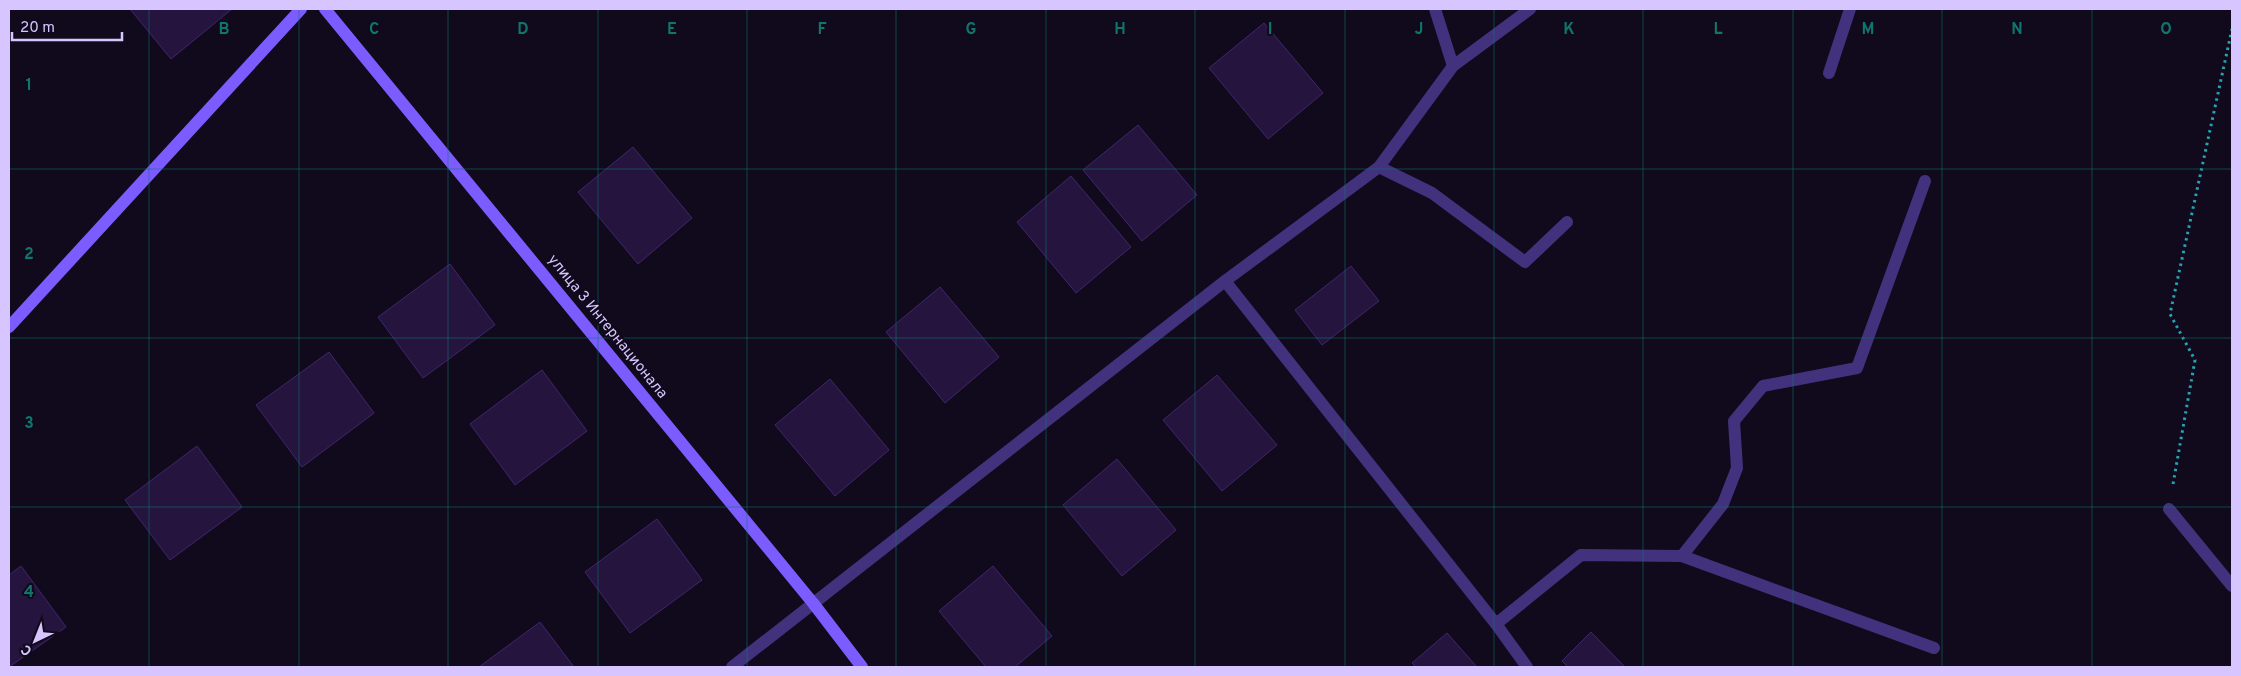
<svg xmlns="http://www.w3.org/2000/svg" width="2241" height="676" viewBox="0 0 2241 676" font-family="Overpass,sans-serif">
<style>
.building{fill:#25153e;stroke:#40266c}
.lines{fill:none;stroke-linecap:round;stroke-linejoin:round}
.path{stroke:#25a3b3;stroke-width:3;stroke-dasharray:2.5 4;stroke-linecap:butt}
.service{stroke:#42327e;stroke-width:12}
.minor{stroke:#42327e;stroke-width:12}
.secondary{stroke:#7c5cff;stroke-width:12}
.grid{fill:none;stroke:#0f766e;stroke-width:1;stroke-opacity:0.55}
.labels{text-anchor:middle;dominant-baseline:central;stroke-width:4;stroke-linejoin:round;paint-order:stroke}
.street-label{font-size:15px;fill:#d6c5ff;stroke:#100a1c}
.grid-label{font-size:16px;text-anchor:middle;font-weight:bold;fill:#0f766e;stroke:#100a1c;stroke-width:4;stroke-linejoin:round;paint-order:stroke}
</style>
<rect width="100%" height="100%" fill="#100a1c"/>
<g class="building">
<polygon points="130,9 232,9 171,59"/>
<polygon points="1264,23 1323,93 1268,139 1209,68"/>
<polygon points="1138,125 1197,195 1142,241 1083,170"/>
<polygon points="633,147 692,218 638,264 578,192"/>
<polygon points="1071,176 1131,247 1076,293 1017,222"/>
<polygon points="450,264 495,325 423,378 378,317"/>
<polygon points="1351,266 1379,301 1322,345 1295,310"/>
<polygon points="940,287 999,357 945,403 886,332"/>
<polygon points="329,352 374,413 302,467 256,405"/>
<polygon points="542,370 587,431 515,485 470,424"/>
<polygon points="1217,375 1277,445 1222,491 1163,420"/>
<polygon points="830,379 889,450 835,496 775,425"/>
<polygon points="197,446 242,507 170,560 125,500"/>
<polygon points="1117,459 1176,530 1122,576 1063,505"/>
<polygon points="657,519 702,580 630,633 585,572"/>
<polygon points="21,566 66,627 9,667 9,575"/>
<polygon points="993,566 1052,636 1015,667 986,667 939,611"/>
<polygon points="540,622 574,667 479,667"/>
<polygon points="1591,632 1625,667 1568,667 1562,661"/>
<polygon points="1447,633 1477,667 1416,667 1412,663"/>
</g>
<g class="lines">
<polyline class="path" points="2173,484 2195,360 2170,314 2232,29"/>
<g class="service">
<polyline points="1435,9 1453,66"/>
<polyline points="1530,9 1453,66 1379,167 1432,193 1525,262 1567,222"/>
<polyline points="1829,73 1850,9"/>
<polyline points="1682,556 1723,504 1737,468 1734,421 1763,386 1857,368 1925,181"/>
<polyline points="1496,624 1581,555 1682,556 1934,648"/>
</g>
<g class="minor">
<polyline points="1225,281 1496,624 1527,667"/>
<polyline points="2169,509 2232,586"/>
<polyline points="732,667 1225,281 1379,167"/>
</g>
<g class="secondary">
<polyline points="325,9 813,603 862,667"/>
<polyline points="9,327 301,9"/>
</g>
</g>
<path class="grid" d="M 149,9 L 149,667M 299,9 L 299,667M 448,9 L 448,667M 598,9 L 598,667M 747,9 L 747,667M 896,9 L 896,667M 1046,9 L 1046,667M 1195,9 L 1195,667M 1345,9 L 1345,667M 1494,9 L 1494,667M 1643,9 L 1643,667M 1793,9 L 1793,667M 1942,9 L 1942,667M 2092,9 L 2092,667M 9,169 L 2232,169M 9,338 L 2232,338M 9,507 L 2232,507"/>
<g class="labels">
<g class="street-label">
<text transform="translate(607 327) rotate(51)">улица 3 Интернационала</text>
</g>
</g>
<g class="grid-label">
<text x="224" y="34">B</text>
<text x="374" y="34">C</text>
<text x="523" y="34">D</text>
<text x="672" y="34">E</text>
<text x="822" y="34">F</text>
<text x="971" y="34">G</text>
<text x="1120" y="34">H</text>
<text x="1270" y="34">I</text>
<text x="1419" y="34">J</text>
<text x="1569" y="34">K</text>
<text x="1718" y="34">L</text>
<text x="1868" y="34">M</text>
<text x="2017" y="34">N</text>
<text x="2166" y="34">O</text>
<text x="29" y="90">1</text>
<text x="29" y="259">2</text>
<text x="29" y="428">3</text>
<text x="29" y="597">4</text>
</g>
<rect width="2241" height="676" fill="none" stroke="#d6c5ff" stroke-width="20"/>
<g transform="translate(35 641) rotate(223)" stroke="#100a1c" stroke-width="4" paint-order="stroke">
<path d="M0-4L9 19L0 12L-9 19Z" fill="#d6c5ff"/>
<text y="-8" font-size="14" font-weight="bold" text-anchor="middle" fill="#d6c5ff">С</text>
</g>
<path d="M12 32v8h110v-8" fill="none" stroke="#d6c5ff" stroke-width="2.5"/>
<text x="20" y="32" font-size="15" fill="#d6c5ff" stroke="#100a1c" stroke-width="4" paint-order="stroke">20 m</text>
</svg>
